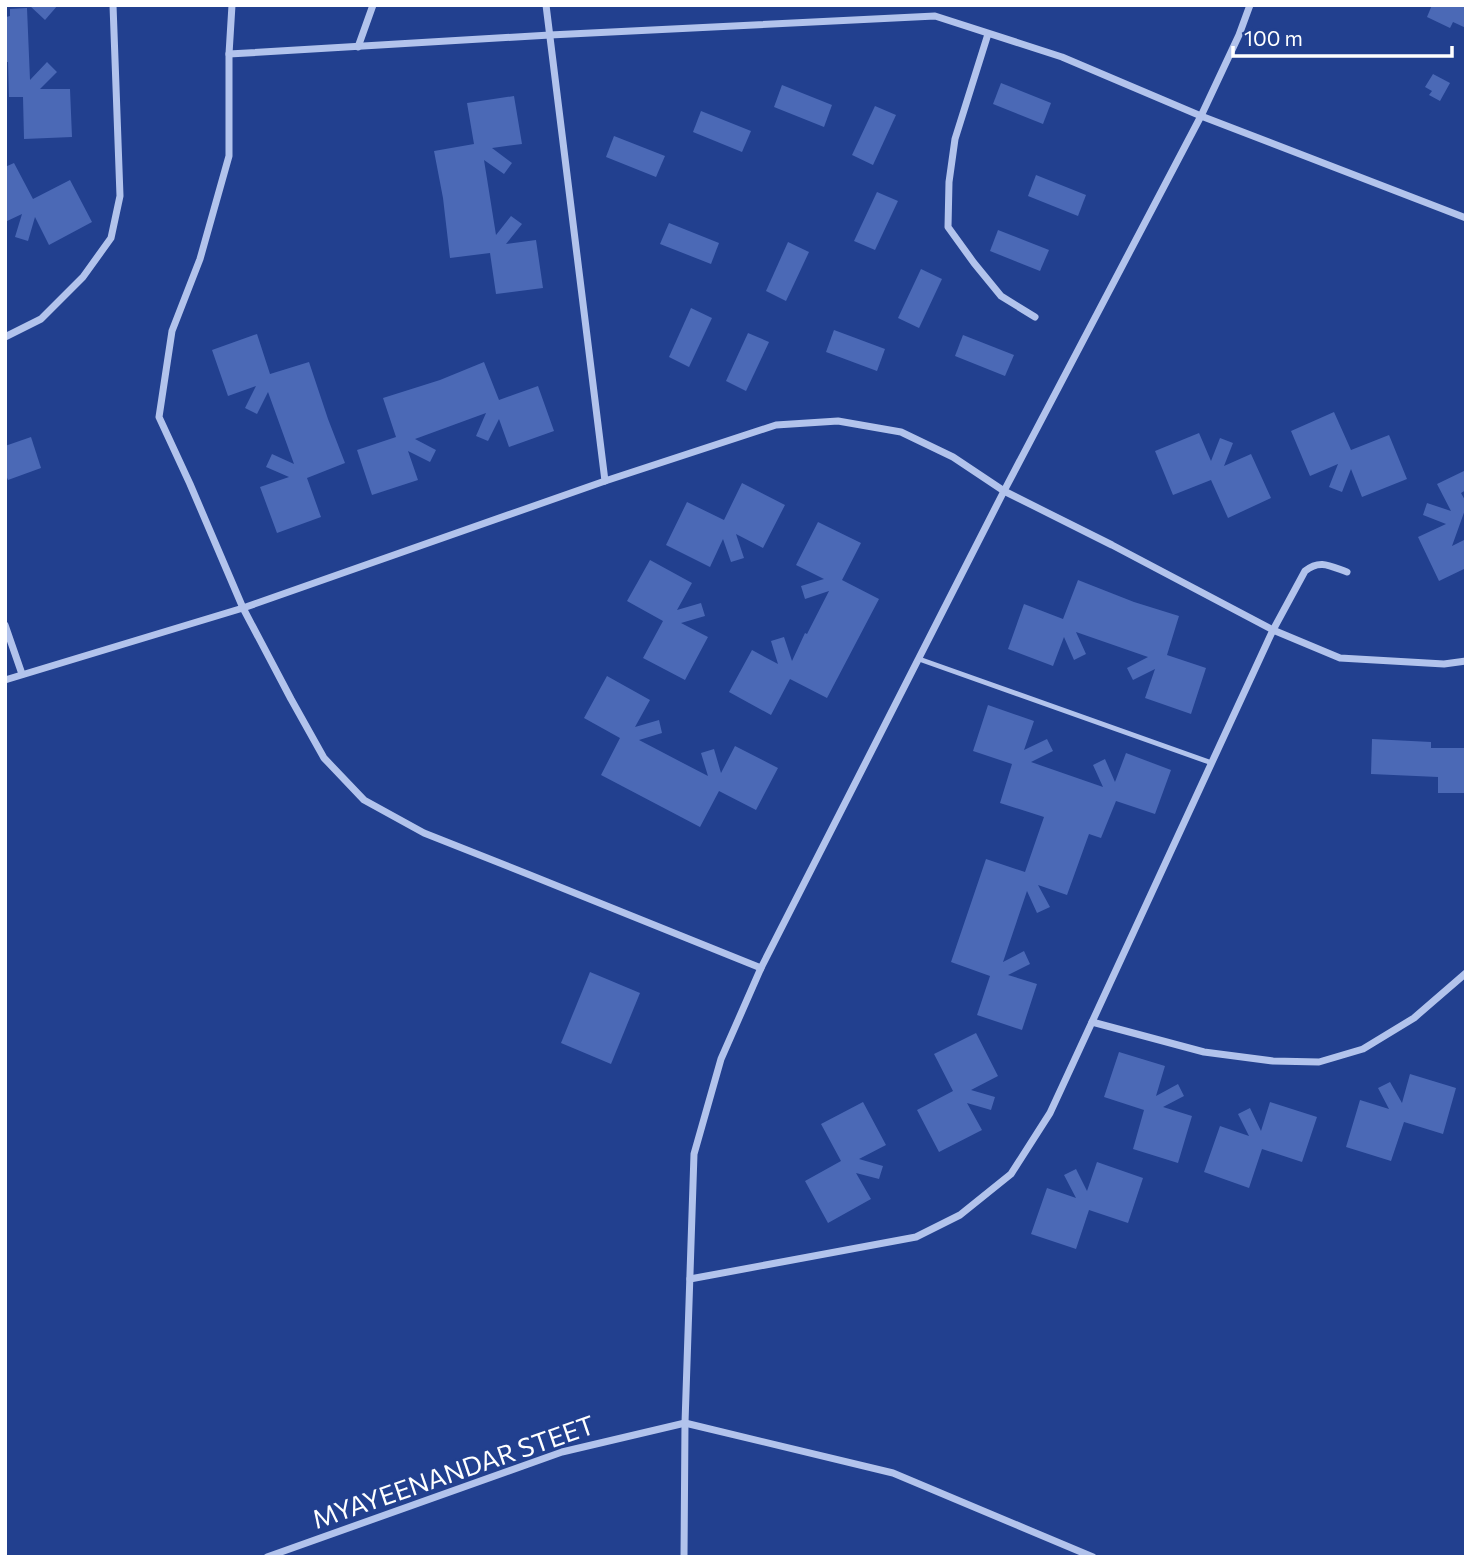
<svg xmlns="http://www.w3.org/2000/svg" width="1471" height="1562" viewBox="0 0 1471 1562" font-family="Commissioner,sans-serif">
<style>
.building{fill:#4b69b6}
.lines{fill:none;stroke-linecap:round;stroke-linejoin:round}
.lane{stroke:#b2c3ec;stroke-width:5}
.street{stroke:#b2c3ec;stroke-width:7}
.labels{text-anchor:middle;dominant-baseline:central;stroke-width:5;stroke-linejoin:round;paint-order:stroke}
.street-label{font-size:26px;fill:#fff;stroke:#22408f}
</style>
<rect width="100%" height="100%" fill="#22408f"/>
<g class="building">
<polygon points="29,5 58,5 45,20"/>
<polygon points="1432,5 1466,5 1466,28 1453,22 1450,28 1427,17"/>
<polygon points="27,8 30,80 47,62 57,72 40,89 70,89 72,137 24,139 23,97 9,97 8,62 5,62 6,17 10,16 10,9"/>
<polygon points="1433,74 1450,83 1440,101 1429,95 1432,91 1425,87"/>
<polygon points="1001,83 1051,103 1043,124 993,104"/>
<polygon points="782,85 832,105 824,127 774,107"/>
<polygon points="514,96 522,144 492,148 512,163 504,174 484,160 496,235 511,216 522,224 506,244 536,240 543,288 496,294 490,253 450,258 443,198 434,151 474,144 467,103"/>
<polygon points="875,106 896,115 873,165 852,155"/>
<polygon points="701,111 751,131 742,152 693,132"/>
<polygon points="614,136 665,156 656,177 606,157"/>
<polygon points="14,163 33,199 70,180 92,222 49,245 35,217 28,241 15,237 22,214 5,222 5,167"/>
<polygon points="1036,175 1086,195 1078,216 1028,196"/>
<polygon points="877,192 898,201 875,250 854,241"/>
<polygon points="669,223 719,243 711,264 660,244"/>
<polygon points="998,230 1049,250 1040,271 990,251"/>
<polygon points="788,242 809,252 786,301 766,291"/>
<polygon points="921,269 942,279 919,328 898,318"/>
<polygon points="691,308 712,318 689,367 669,357"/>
<polygon points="834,330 885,349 877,371 826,352"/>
<polygon points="748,333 769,342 746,391 726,381"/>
<polygon points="257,334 270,374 309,362 328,419 345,463 307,478 321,517 277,533 260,487 289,477 266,467 272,454 294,464 268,392 257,414 245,408 256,386 228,396 212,350"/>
<polygon points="963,335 1014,355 1005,376 955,356"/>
<polygon points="484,362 499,400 538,386 554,431 509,447 499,419 488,441 476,436 486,413 415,439 436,450 430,462 408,451 418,480 372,495 357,450 396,437 383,398 440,380"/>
<polygon points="1334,412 1351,450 1389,435 1407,479 1362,497 1351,469 1342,492 1329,487 1338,464 1310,476 1291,431"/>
<polygon points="1199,433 1211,461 1220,438 1233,443 1224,466 1251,454 1271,498 1228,518 1211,480 1173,495 1155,451"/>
<polygon points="31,437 41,468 8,480 5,473 5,446"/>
<polygon points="1466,470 1466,490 1461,493 1466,502 1466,507 1452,546 1466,539 1466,568 1439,581 1418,537 1446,524 1423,515 1427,503 1451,511 1437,484"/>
<polygon points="742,483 785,505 763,548 736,534 744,558 731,562 723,539 710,567 666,545 687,502 724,520"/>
<polygon points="818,522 861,543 842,580 879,599 827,698 790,679 771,715 729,692 752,650 778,664 771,641 784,637 792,661 805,633 807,634 829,591 805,599 801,586 824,579 796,565"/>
<polygon points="650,560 692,583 677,610 701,603 705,616 681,623 708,637 685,680 643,658 663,621 627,601"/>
<polygon points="1078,580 1134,602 1179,616 1167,655 1206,668 1191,714 1145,698 1155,669 1133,680 1127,668 1148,657 1076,632 1086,654 1074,660 1064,637 1053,666 1008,649 1024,604 1063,619"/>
<polygon points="607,676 650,700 635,727 659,720 662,733 639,740 681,762 708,776 701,753 714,749 721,773 735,746 778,768 756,810 719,791 700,827 601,775 620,738 584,718"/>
<polygon points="988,705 1034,721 1024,750 1047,739 1053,751 1031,762 1103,787 1093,765 1105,759 1115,782 1126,753 1171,770 1155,814 1116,801 1101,838 1089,834 1067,895 1038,885 1050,907 1037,913 1027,891 1003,962 1024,951 1030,964 1008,975 1037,984 1022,1030 977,1015 990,976 951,962 986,859 1025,872 1044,817 1000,803 1012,764 973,751"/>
<polygon points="1372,739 1431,742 1431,748 1466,748 1466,793 1438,793 1438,777 1371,774"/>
<polygon points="590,972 640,993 611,1064 561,1043"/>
<polygon points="976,1033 998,1076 971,1090 995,1097 991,1110 967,1103 982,1130 939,1152 917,1110 953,1091 934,1054"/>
<polygon points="1119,1052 1165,1066 1156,1096 1178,1084 1184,1096 1163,1107 1192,1116 1178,1163 1133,1149 1144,1110 1104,1097"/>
<polygon points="1410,1074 1456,1088 1443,1134 1404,1122 1391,1161 1346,1147 1360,1100 1389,1109 1378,1088 1390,1082 1402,1103"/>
<polygon points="863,1102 886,1145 859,1159 883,1166 879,1179 856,1173 871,1199 828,1223 805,1181 841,1161 821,1124"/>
<polygon points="1270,1102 1317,1117 1302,1162 1262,1149 1249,1188 1204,1172 1220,1126 1249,1136 1238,1114 1250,1108 1261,1131"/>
<polygon points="1097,1162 1143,1178 1128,1223 1089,1210 1076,1249 1031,1234 1047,1188 1076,1198 1064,1175 1076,1169 1087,1191"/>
</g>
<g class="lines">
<polyline class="lane" points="919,659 1212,763"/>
<g class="street">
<polyline points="232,5 229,54 229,156 200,259 172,331 159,417 190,484 243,608 291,699 324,758 364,800 424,833 530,875 761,968"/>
<polyline points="546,5 605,481"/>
<polyline points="988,34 955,139 949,182 948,227 974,263 1001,296 1035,317"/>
<polyline points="358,47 373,5"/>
<polyline points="229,54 550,35 935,16 1062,57 1201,116 1466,218"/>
<polyline points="5,337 41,319 83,277 111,238 120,196 113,5"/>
<polyline points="5,625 22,674"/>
<polyline points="5,680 243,608 605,481 776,425 838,421 901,432 953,457 1004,491 1112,545 1273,630 1340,658 1444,664 1466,661"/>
<polyline points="1092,1022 1204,1052 1273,1061 1319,1062 1363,1049 1414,1018 1466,973"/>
<path d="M 690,1279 L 916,1237 L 960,1215 L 1011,1174 L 1050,1113 L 1273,630 L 1305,571 C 1320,559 1330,566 1347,572"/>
<polyline points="267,1557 562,1452 685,1423 893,1473 1093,1557"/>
<polyline points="684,1557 685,1423 694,1154 721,1059 761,968 1004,491 1201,116 1239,35 1250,5"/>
</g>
</g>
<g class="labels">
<g class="street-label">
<text transform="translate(453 1471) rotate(-19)">MYAYEENANDAR STEET</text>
</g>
</g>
<rect width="1471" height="1562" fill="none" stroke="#ffffff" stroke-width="14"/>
<path d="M1233 46v10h219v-10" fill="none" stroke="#ffffff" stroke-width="3.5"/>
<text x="1244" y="46" font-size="21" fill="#ffffff" stroke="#22408f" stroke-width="5" paint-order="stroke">100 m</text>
</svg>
